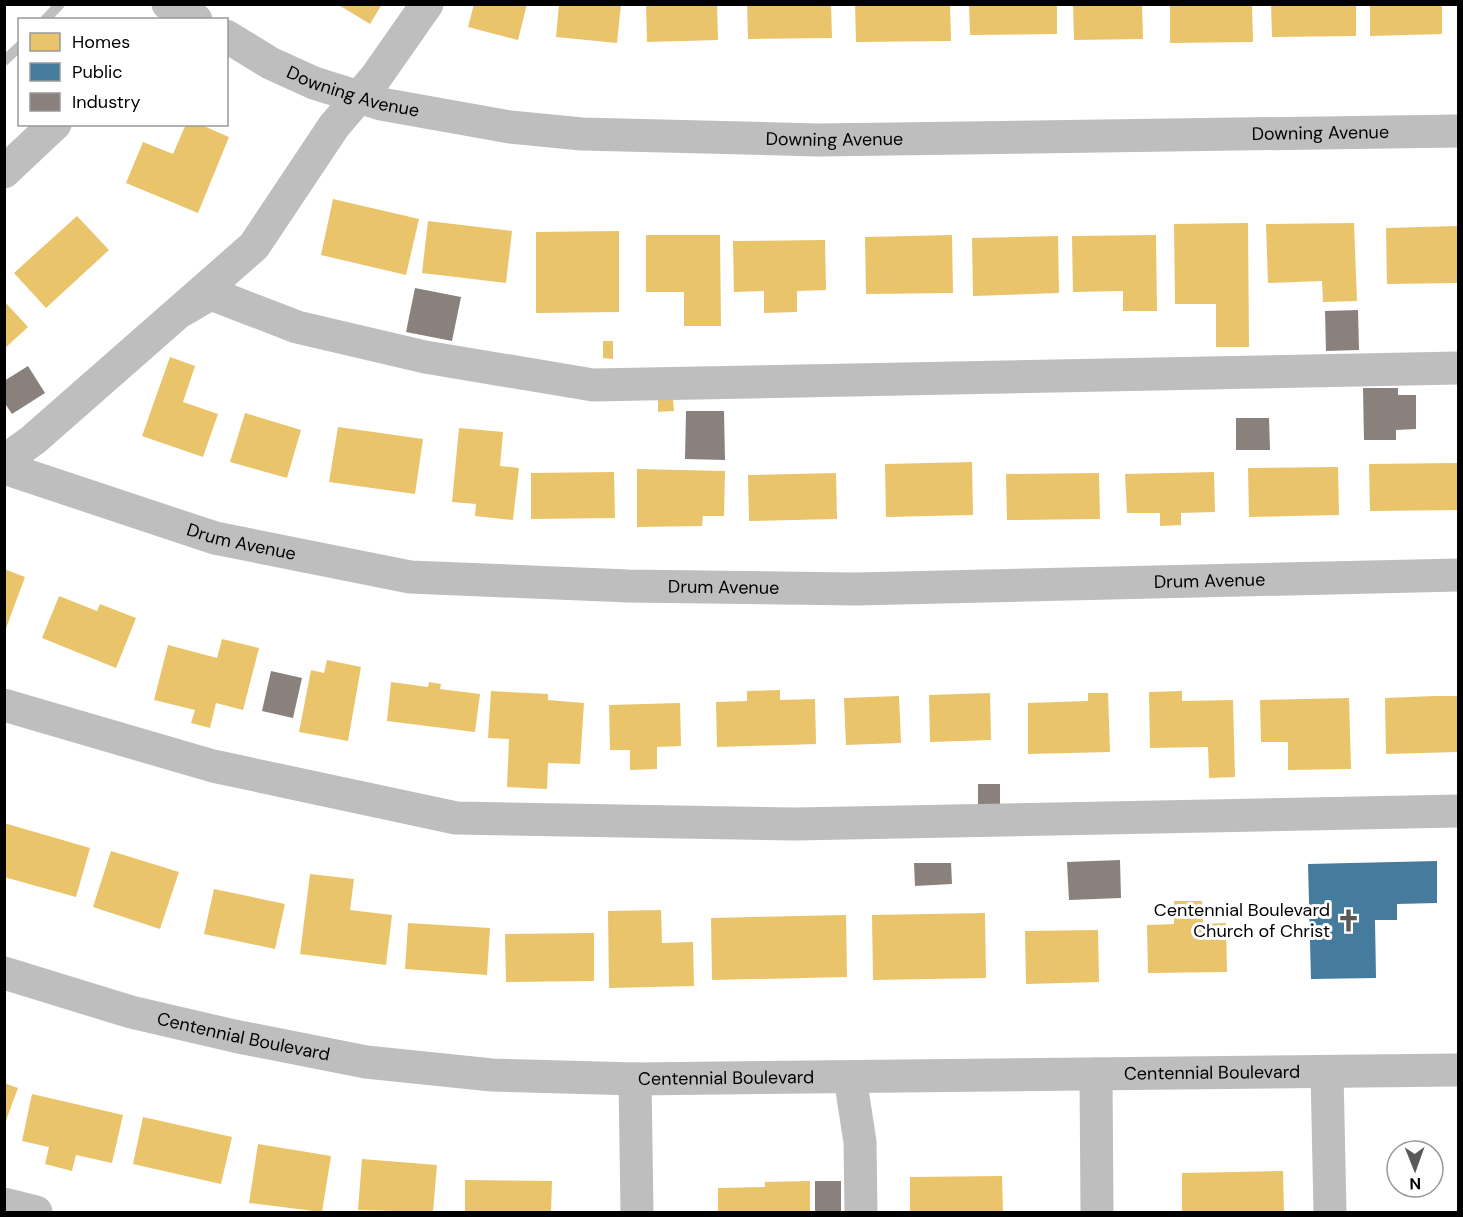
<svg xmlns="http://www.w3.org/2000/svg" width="1463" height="1217" viewBox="0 0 1463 1217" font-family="'DM Sans',sans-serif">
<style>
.homes{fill:#e9c46a}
.public{fill:#457b9d}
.industry{fill:#8a817c}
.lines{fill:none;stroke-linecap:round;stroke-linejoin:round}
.stream{stroke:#bfbfbf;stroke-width:10}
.minor{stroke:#bebebe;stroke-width:33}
.labels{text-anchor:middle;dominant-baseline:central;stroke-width:6;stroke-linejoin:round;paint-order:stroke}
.street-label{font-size:18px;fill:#000;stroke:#fff}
.poi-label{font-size:18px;fill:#000;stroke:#fff;text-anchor:end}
</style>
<rect width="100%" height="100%" fill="#fff"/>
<g class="homes">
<polygon points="337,4 382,4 370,24"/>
<polygon points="474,4 527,4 518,40 468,27"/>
<polygon points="559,4 621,4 617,43 556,37"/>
<polygon points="646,4 717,4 718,40 647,42"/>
<polygon points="747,4 831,4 832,38 748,39"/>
<polygon points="855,4 950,4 951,41 856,42"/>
<polygon points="969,4 1057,4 1057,34 970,35"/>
<polygon points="1073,4 1142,4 1143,39 1074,40"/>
<polygon points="1170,4 1252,4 1253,42 1170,43"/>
<polygon points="1370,4 1442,4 1442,34 1370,36"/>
<polygon points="1271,5 1356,5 1356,36 1272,37"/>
<polygon points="186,124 199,124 229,137 198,213 126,183 143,142 173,154"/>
<polygon points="333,199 419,219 406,275 321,255"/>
<polygon points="77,216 109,250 46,308 14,273"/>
<polygon points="428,221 512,231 506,283 422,273"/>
<polygon points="1248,223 1249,347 1216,347 1216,304 1175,304 1174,224"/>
<polygon points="1354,223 1357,301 1323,302 1322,281 1268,283 1266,224"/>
<polygon points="1458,226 1458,283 1387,284 1386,228"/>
<polygon points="619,231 619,312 536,313 536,232"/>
<polygon points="646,235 720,235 721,326 684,326 684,292 646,292"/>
<polygon points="952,235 953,293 866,294 865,237"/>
<polygon points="1156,235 1157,311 1123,311 1123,291 1073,292 1072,236"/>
<polygon points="1058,236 1059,293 973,296 972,238"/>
<polygon points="825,240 826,290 797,291 797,312 764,313 764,291 734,292 733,241"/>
<polygon points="4,301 28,327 4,349"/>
<polygon points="603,341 613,341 613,359 603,358"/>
<polygon points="170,357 195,366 183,402 218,414 203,457 142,436"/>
<polygon points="658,399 673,399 674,411 658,412"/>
<polygon points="245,413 301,430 287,478 230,462"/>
<polygon points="338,427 423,439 415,494 329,482"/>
<polygon points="459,428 503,432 500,466 519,468 513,520 475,516 476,504 452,502"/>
<polygon points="972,462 973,515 886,517 885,464"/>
<polygon points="1458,463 1458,510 1370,511 1369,464"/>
<polygon points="1338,467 1339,515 1249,517 1248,468"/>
<polygon points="637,469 725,471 724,516 703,516 702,526 637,527"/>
<polygon points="614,472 615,518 531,519 531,473"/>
<polygon points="1214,472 1215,512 1181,513 1181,525 1160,526 1160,513 1127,513 1125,474"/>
<polygon points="836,473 837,519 749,521 748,475"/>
<polygon points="1099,473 1100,519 1007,520 1006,474"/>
<polygon points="4,569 25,577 5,631 4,631"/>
<polygon points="59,596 97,611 100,604 136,618 116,668 42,638"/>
<polygon points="222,639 259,648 243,710 216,703 210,728 191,723 195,710 154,700 168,645 217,658"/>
<polygon points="327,660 361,667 348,741 299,732 311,670 324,673"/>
<polygon points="391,682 428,687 429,682 441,684 440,689 480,694 475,732 387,721"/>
<polygon points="780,690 780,700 815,699 816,744 717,747 716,702 747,701 747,691"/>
<polygon points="491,691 548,694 548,700 584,703 580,764 548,763 547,789 507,787 509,739 488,738"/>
<polygon points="1182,691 1182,701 1233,700 1235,777 1209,778 1208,747 1150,748 1149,692"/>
<polygon points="990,693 991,740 930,742 929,695"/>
<polygon points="1088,693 1108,693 1110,752 1028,754 1028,703 1088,701"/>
<polygon points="899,696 901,743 846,745 844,698"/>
<polygon points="1435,696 1458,696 1458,752 1386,754 1385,698"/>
<polygon points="1349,698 1351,769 1288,770 1288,742 1261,742 1260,700"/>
<polygon points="680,703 681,746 657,747 657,769 630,770 630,750 610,750 609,705"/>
<polygon points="4,823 90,848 76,897 4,877"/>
<polygon points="111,851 179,872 160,929 93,907"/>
<polygon points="310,874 354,879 350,910 392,915 386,965 300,954"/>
<polygon points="214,889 285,904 275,949 204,934"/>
<polygon points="1174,901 1202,901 1203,924 1226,923 1227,972 1148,973 1147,925 1174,924"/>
<polygon points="661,910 662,943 693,942 694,986 609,988 608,911"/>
<polygon points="985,913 986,978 873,980 872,915"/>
<polygon points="846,915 847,977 712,980 711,918"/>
<polygon points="408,923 490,928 487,975 405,969"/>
<polygon points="1098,930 1099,982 1026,984 1025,931"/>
<polygon points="594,933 594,981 506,982 505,934"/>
<polygon points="4,1083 18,1088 5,1123 4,1123"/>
<polygon points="32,1094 123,1115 112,1163 76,1155 72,1171 45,1164 49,1147 22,1141"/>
<polygon points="143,1117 232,1137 221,1184 133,1164"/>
<polygon points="258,1144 331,1156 322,1212 249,1203"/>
<polygon points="362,1159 437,1165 433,1212 358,1210"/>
<polygon points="1283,1171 1284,1212 1182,1212 1182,1173"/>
<polygon points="1002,1176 1003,1212 910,1212 910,1177"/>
<polygon points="465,1180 552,1181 551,1212 465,1212"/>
<polygon points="810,1181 810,1212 718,1212 718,1188 765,1187 765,1182"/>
</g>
<polygon class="public" points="1437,861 1437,903 1397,904 1397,920 1375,920 1376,978 1311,979 1308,864"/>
<g class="industry">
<polygon points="415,288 461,297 452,341 406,332"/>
<polygon points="1358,310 1359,350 1326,351 1325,311"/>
<polygon points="28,366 45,393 12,414 4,402 4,381"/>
<polygon points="1363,388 1398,388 1398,395 1416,395 1416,429 1396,430 1396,440 1364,440"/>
<polygon points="686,411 724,411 725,460 685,459"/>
<polygon points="1236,418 1269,418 1270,450 1236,450"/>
<polygon points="271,671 302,678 293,718 262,711"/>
<polygon points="978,784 1000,784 1000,809 978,810"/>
<polygon points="1120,860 1121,898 1069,900 1067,862"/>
<polygon points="914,863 951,863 952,884 915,886"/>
<rect x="815" y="1181" width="26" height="31"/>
</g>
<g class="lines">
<g class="stream">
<polyline points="45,20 60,4"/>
<polyline points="4,61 20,46"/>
</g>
<g class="minor">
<polyline points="168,4 196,20"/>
<path id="s1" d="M 226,36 L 270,63 L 314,83 L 381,104 L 510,127 L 582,134 L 819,140 L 1458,131"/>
<polyline points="4,172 55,124"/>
<polyline points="183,310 205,297 214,295 297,327 425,357 593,385 1458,368"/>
<polyline points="4,461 33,440 254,246 334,126 376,77 427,4"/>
<path id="s2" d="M 4,468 L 215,538 L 410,577 L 628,586 L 856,589 L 1458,575"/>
<polyline points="4,705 213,766 456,818 796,824 1458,811"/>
<path id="s3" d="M 4,973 L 131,1012 L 234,1036 L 366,1062 L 492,1075 L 635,1079 L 1458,1070"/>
<polyline points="1327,1072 1330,1212"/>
<polyline points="1096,1074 1097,1212"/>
<polyline points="850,1077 860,1142 861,1212"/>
<polyline points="635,1079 637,1212"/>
<polyline points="4,1204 36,1212"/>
</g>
</g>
<defs>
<symbol id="church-bare" viewBox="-9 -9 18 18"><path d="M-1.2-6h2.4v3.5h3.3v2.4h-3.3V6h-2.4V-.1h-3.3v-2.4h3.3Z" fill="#595959" stroke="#fff" stroke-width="2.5" paint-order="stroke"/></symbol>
</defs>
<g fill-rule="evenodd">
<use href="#church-bare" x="1332" y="904" width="33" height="33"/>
</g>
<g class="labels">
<g class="street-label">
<text stroke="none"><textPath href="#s1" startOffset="140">Downing Avenue</textPath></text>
<text stroke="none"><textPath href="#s1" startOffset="1112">Downing Avenue</textPath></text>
<text stroke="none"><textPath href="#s1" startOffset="626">Downing Avenue</textPath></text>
<text stroke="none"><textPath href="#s2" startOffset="249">Drum Avenue</textPath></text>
<text stroke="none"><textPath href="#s2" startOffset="1221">Drum Avenue</textPath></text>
<text stroke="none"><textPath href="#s2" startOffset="735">Drum Avenue</textPath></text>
<text stroke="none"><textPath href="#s3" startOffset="248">Centennial Boulevard</textPath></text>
<text stroke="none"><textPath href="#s3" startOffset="1220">Centennial Boulevard</textPath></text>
<text stroke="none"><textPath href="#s3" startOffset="734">Centennial Boulevard</textPath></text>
</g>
<g class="poi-label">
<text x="1330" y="910">Centennial Boulevard<tspan x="1330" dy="21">Church of Christ</tspan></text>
</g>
</g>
<rect width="1463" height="1217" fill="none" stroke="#000000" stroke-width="12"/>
<rect x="18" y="18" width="210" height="108" fill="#ffffff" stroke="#999999" stroke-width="1.5"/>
<rect x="30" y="33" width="30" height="18" fill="#e9c46a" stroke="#999999" stroke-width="1.5"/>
<text x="72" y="48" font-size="18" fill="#000000">Homes</text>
<rect x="30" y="63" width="30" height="18" fill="#457b9d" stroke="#999999" stroke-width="1.5"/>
<text x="72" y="78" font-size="18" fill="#000000">Public</text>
<rect x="30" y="93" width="30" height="18" fill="#8a817c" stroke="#999999" stroke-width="1.5"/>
<text x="72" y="108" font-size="18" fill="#000000">Industry</text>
<g transform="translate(1415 1169) rotate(179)"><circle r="28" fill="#ffffff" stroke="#999999" stroke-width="1.5"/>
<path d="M0-4.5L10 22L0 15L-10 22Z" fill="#595959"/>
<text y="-9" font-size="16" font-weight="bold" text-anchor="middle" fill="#000000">N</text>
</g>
</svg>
